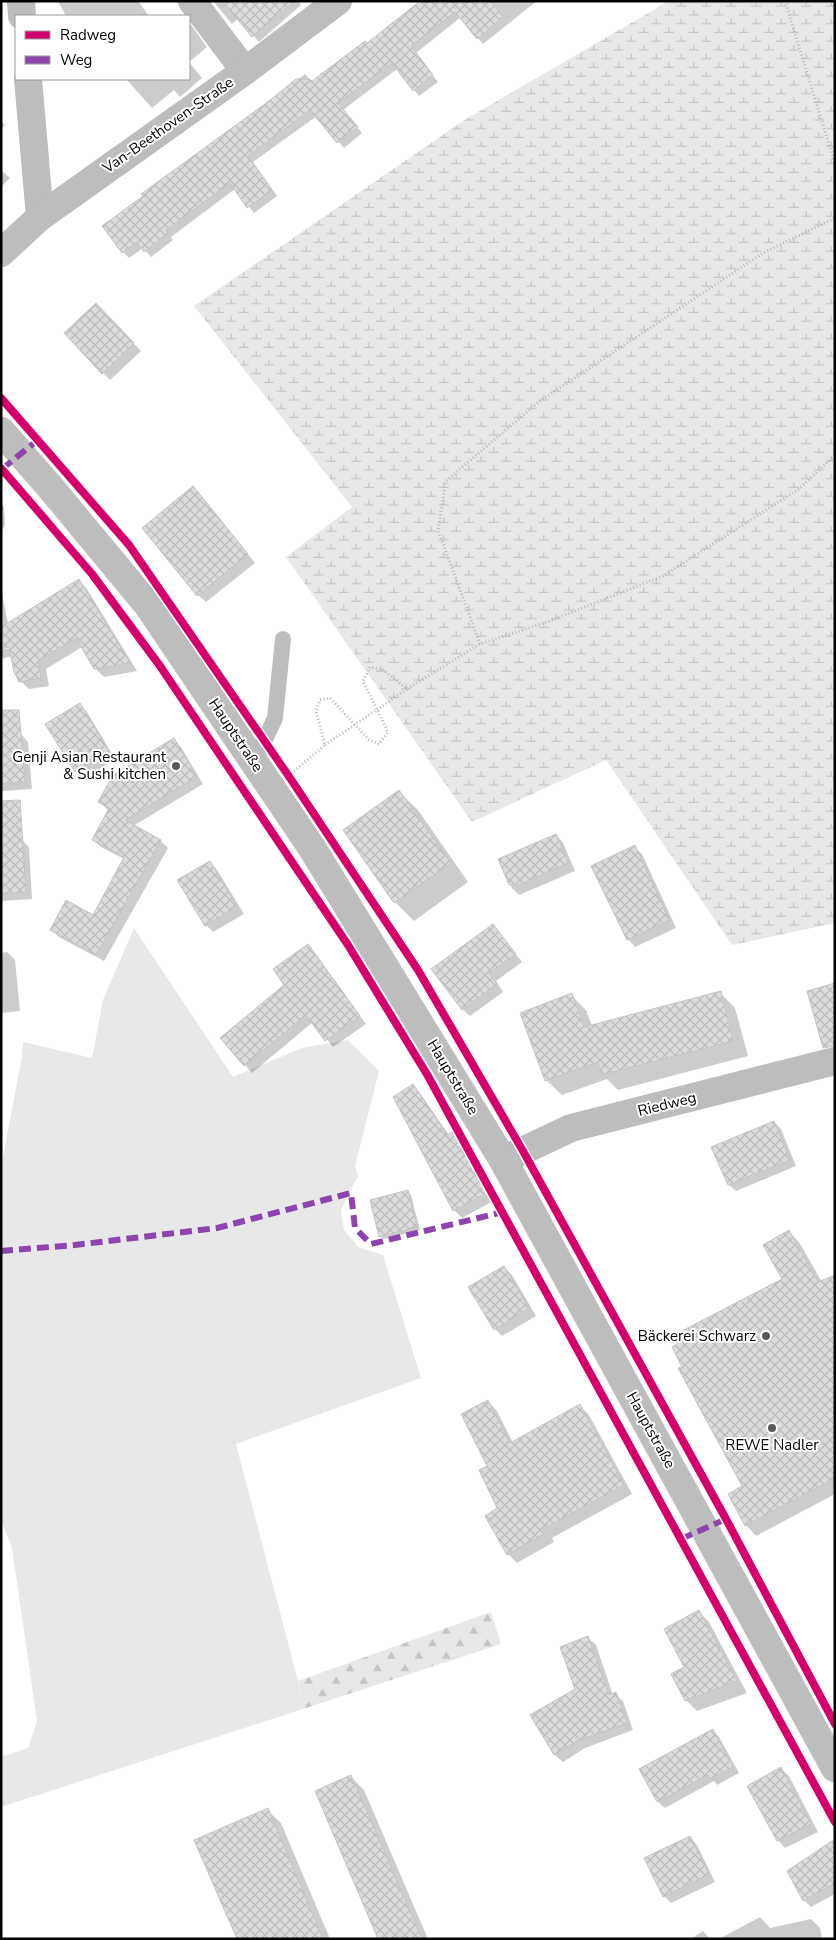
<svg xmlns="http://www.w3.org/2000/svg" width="836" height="1940" viewBox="0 0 836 1940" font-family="'Nunito Sans',sans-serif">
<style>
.grass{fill:#e8e8e8}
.forest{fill:url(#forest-firs)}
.wetland{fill:url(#wetland-marsh)}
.shadow{fill:#0003}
.building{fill:url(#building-cross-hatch);stroke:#c4c4c4}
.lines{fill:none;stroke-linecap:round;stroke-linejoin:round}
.primary-casing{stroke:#dbdbdb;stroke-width:29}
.path{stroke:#b8b8b8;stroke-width:3;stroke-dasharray:1 2.5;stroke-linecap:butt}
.lane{stroke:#bdbdbd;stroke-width:16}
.street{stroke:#bdbdbd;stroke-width:28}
.primary{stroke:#bdbdbd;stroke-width:28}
.quiet{stroke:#8e44ad;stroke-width:6;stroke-dasharray:12 6;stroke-linecap:butt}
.cycleway-casing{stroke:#fff;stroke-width:11}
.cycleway{stroke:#d6006c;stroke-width:8}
.poi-dot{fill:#595959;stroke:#fff;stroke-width:2}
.labels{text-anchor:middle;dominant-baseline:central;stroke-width:4;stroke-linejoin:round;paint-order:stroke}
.street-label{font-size:15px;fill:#000;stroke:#fff}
.poi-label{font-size:15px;fill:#000;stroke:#fff;text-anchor:end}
</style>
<defs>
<pattern id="forest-firs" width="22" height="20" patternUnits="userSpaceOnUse" patternTransform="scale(1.25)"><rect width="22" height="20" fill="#e8e8e8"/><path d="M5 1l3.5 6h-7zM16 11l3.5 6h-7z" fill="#c5c5c5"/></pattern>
<pattern id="wetland-marsh" width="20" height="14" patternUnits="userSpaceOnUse" patternTransform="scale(1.25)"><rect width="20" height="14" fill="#e8e8e8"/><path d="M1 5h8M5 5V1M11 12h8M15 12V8" fill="none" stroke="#c5c5c5"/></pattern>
<pattern id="building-cross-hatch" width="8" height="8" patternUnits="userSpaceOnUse" patternTransform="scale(1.25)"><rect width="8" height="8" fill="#dcdcdc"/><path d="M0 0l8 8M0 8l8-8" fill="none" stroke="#bbb"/></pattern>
</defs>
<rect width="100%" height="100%" fill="#fff"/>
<polygon class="grass" points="134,928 233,1077 302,1048 348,1040 379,1071 355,1166 358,1176 341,1210 344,1230 358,1247 383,1255 421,1378 236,1444 298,1681 303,1709 1,1807 1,1757 28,1748 37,1721 12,1548 1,1520 1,1166 22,1057 23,1042 92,1058 103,1000"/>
<polygon class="forest" points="491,1612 501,1644 303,1709 298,1681"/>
<polygon class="wetland" points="669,1 835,1 835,923 732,945 606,760 472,822 286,557 352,507 194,306 466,119"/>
<g class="shadow">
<polygon points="58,1 138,1 149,16 66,16"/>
<polygon points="213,1 298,1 301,5 259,42 238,19 232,24"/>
<polygon points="431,1 537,1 483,44 461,17 416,53 438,82 419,96 397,69 343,110 362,133 344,148 317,116 253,162 277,196 254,213 235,189 171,237 173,240 151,257 143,248 129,258 123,252 269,102 305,74 312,82"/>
<polygon points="189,22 207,47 189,62 202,78 180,97 174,90 152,108 126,79 189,79"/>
<polygon points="1,122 5,125 1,129"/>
<polygon points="1,170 10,178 1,187"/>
<polygon points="104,312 141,351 110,380 103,373"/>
<polygon points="201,495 255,563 206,602 198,595"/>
<polygon points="1,504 4,507 5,525 1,532"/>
<polygon points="79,581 87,589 137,671 104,677 95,668 82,647 46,669 49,686 29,689 20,681 12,656 1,659 1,650 15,647 1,647 1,589 8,624"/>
<polygon points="79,705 87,712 115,759 84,779 76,771"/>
<polygon points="21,734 28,742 32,789 1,791 1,736"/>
<polygon points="174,740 181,747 203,784 133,826 161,841 168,848 104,961 59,937 51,930 94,917 124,859 101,847 94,840 109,811 100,802"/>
<polygon points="399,792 418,810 468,882 414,921 395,902"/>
<polygon points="556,835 563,843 575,871 519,895 512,888 499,859"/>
<polygon points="22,840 29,847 32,899 1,901 1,842"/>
<polygon points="634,847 642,854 676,928 635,947 628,939"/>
<polygon points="210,862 217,870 244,914 213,932 206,925"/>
<polygon points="493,925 522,962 496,981 503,992 470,1016 462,1009"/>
<polygon points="308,945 315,953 366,1024 333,1047 313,1022 252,1073 222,1038 286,985"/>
<polygon points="7,952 15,960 20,1011 1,1013 1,953"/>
<polygon points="720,993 735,1008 748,1056 618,1090 607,1079 562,1095 546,1080 571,995 586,1010 592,1026"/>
<polygon points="413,1085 420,1093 449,1135 455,1132 463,1139 495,1200 462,1218 454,1210"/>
<polygon points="774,1122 781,1129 796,1166 736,1191 729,1185 726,1176"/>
<polygon points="408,1192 411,1195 420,1230 384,1239 380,1236"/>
<polygon points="789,1232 799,1242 822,1282 835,1284 835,1494 756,1536 746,1525 743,1487 783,1279"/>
<polygon points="504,1267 512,1275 536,1316 502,1336 495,1329"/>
<polygon points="488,1401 497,1411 513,1443 580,1406 589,1415 632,1494 552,1538 554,1542 517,1563 508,1554 499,1509"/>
<polygon points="698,1611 709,1622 747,1693 697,1711 686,1700 686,1668"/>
<polygon points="588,1638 596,1645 613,1695 615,1694 623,1701 633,1730 585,1748 563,1762 555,1755 532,1715 576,1689"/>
<polygon points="713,1731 719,1737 739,1773 717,1785 714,1781 665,1808 658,1802 641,1769"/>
<polygon points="781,1769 789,1776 818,1832 785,1848 778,1840"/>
<polygon points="351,1777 364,1790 428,1939 380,1939"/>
<polygon points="267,1810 281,1823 330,1939 238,1939"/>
<polygon points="690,1837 697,1845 715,1882 671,1903 664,1896"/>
<polygon points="835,1847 835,1894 811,1907 804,1900"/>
<polygon points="760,1917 770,1928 811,1919 820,1928 822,1939 719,1939"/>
<polygon points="703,1931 710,1939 691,1939"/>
</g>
<g class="building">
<polygon points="222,1 294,1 252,37"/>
<polygon points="420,1 491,1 503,17 477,39 455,12 411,46 433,75 413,91 392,63 338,103 358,127 337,143 310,110 248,156 272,190 247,208 230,183 166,230 168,233 144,252 137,242 122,253 102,226 143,196 141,194 269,101 296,79 310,79 312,81 365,41 367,43"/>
<polygon points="96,303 134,343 102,374 64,333"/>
<polygon points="193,486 248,554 197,596 142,528"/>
<polygon points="79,579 130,663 94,669 76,638 38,661 41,678 19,682 14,672 9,647 1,649 1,627"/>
<polygon points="80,703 109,751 75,772 45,724"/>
<polygon points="1,710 19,710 25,782 1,784"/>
<polygon points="174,738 197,777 125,820 161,840 96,955 50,930 66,900 93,915 124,857 92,840 109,808 98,802 113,775"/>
<polygon points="399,790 451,863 394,903 343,830"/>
<polygon points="20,800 26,892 1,894 1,801"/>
<polygon points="556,834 568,863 519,885 509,885 498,859"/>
<polygon points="635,845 669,920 627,940 591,866"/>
<polygon points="210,861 237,906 205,926 177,880"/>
<polygon points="493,924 516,954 489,973 497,984 462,1010 431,969"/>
<polygon points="308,944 360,1016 325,1041 306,1015 244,1066 220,1038 284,985 273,969"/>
<polygon points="835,983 835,1046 823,1048 807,991"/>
<polygon points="721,991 733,1041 601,1075 598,1062 545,1081 520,1013 572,993 584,1027"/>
<polygon points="413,1084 447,1135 455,1130 488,1192 453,1211 393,1097"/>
<polygon points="774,1121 790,1160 728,1185 711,1147"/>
<polygon points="408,1190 417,1227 379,1237 370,1200"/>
<polygon points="789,1230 818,1282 835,1275 835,1478 745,1526 728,1494 742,1486 678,1368 682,1367 672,1347 678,1343 674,1335 782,1279 763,1245"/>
<polygon points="504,1266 529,1308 494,1330 468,1287"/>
<polygon points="488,1400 510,1443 580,1404 624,1485 543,1529 545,1533 507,1555 485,1516 497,1508 479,1470 487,1466 461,1414"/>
<polygon points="699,1610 737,1681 685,1701 671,1674 684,1667 664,1629"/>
<polygon points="588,1636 609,1695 616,1692 627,1723 577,1741 554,1755 530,1715 575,1689 560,1647"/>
<polygon points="713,1729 733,1767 710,1779 708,1775 657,1802 639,1769"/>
<polygon points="781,1767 811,1824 777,1841 747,1786"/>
<polygon points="351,1775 422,1939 378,1939 315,1791"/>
<polygon points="268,1808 323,1939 237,1939 194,1840"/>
<polygon points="690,1836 709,1874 663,1897 644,1858"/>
<polygon points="835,1839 835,1883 803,1901 787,1871"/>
</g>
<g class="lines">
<defs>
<polyline id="primary" points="1,431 50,487 147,604 312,848 503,1160 835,1768"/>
</defs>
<use href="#primary" class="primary-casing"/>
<g class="path">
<polyline points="785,1 835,164"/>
<polyline points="480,644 438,530 446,481 540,401 763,253 835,218"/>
<polyline points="325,745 407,689"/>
<polyline points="294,771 325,745 316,711 320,700 330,698 369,740 379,744 388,732 363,681 370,667 383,670 407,689 480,644 547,622 663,576 799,489 835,455"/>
</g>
<polyline class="lane" points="254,763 275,718 283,639"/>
<g class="street">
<polyline points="21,1 22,16"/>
<polyline points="192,1 245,71"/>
<polyline points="28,79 40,217"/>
<polyline points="1,253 40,217 245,71 338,1"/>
<polyline points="503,1160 571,1128 835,1061"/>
</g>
<use href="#primary" class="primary"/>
<g class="quiet">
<polyline points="2,469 38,440"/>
<polyline points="1,1251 75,1245 217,1228 351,1193 355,1228 371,1244 503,1212"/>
<polyline points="681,1539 726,1519"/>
</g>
<defs>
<g id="cycleway">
<polyline points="1,398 129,545 288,775 418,970 523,1151 726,1519 835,1724"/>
<polyline points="1,468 92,574 160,666 348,945 428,1076 835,1822"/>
</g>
</defs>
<use href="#cycleway" class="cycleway-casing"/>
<use href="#cycleway" class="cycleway"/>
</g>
<g class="poi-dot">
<circle cx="176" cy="766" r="5"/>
<circle cx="766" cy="1336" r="5"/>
<circle cx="772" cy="1428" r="5"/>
</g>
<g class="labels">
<g class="street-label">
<text transform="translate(168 125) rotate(-35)">Van-Beethoven-Straße</text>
<text transform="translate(236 735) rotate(56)">Hauptstraße</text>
<text transform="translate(453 1077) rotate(59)">Hauptstraße</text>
<text transform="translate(667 1104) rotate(-14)">Riedweg</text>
<text transform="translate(651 1430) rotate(61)">Hauptstraße</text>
</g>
<g class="poi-label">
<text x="166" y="757">Genji Asian Restaurant<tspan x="166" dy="17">&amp; Sushi kitchen</tspan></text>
<text x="756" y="1336">Bäckerei Schwarz</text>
<text x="772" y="1445" text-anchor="middle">REWE Nadler</text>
</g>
</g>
<rect width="836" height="1940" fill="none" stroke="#000000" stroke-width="5"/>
<rect x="15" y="15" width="175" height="65" fill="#ffffff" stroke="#999999"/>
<rect x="25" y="31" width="25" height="8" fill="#d6006c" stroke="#999999"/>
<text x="60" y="40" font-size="15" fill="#000000">Radweg</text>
<rect x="25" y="56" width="25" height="8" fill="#8e44ad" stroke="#999999"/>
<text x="60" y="65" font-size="15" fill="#000000">Weg</text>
</svg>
